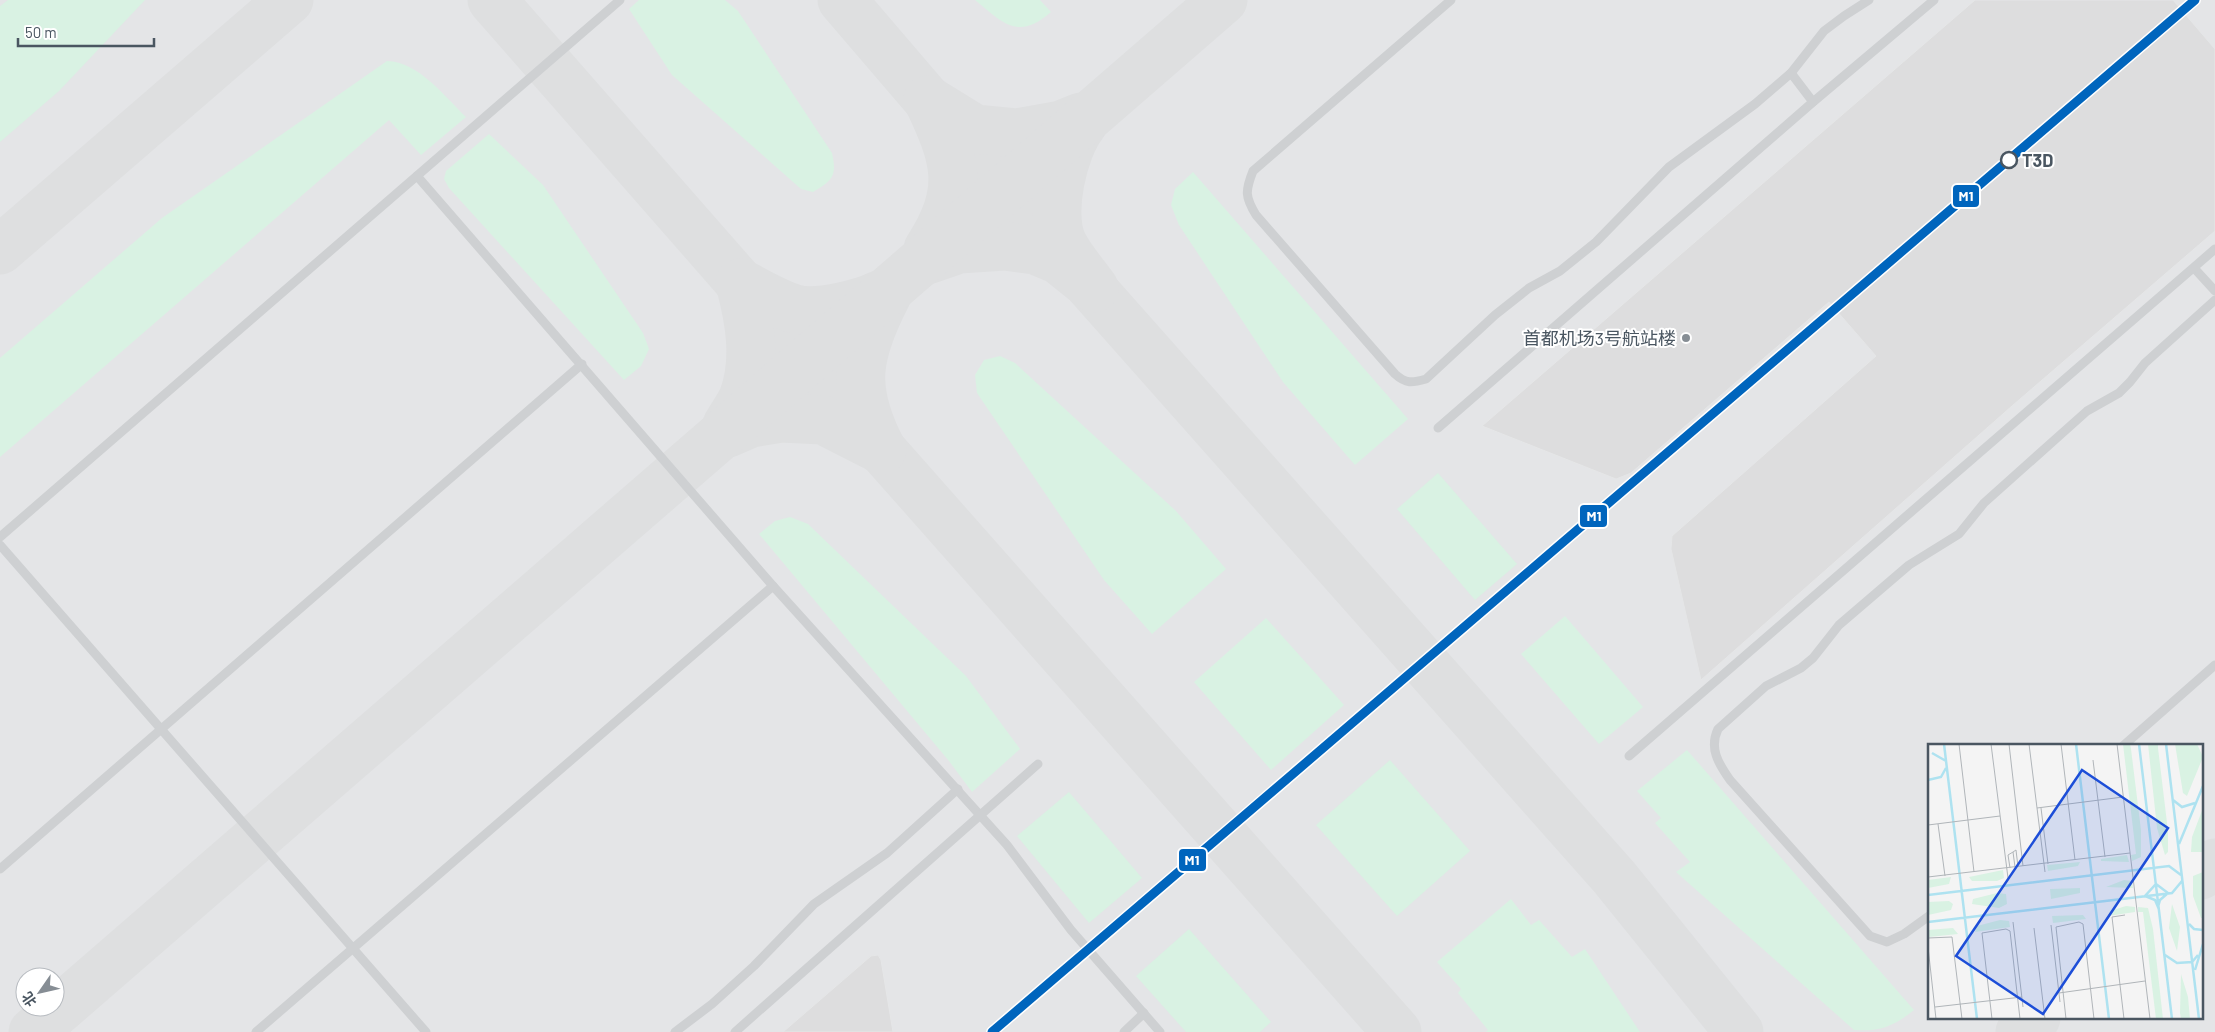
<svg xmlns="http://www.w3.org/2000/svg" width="2215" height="1032" viewBox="0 0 2215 1032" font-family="Barlow,'Noto Sans SC',sans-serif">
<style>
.airport{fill:#e4e5e7;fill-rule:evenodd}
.green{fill:#d9f2e3}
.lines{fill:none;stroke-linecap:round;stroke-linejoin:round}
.taxiway{stroke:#dedfe0;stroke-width:49}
.building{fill:#ddddde;stroke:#e5e6e7}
.lane{stroke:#ced0d2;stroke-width:9}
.metro-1-casing{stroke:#fff;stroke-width:12}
.metro-1{stroke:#0065bd;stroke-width:9}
.stop-dot{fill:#fff;stroke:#4a5661;stroke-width:2.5}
.poi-dot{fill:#868d94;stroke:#fff;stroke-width:2}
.labels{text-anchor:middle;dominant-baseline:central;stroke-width:4;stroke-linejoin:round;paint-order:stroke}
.stop-label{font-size:18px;font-weight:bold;fill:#4a5661;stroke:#fff;text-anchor:start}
.poi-label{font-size:18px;fill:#4a5661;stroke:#fff;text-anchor:end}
.inset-river{fill:none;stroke:#aee2f0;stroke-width:2.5}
.inset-road{fill:none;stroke:#b0b5b9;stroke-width:1}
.view{fill:#1d4ed8;fill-opacity:0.15;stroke:#1d4ed8;stroke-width:2.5}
.inset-edge{fill:none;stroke:#4a5661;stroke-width:2.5}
.line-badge{stroke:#fff;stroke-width:2}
.badge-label{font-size:14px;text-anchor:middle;font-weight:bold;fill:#fff}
</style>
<rect width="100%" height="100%" fill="#f4f4f4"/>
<path class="airport" d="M 0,0 L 2215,0 L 2215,1032 L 0,1032 ZM 1929,746 L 2201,746 L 2201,1018 L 1929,1018 ZM 25,977 L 55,977 L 55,1007 L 25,1007 Z"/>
<g class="green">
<polygon points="8,0 145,0 59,91 0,142 0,6"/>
<path d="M 639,0 L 725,0 L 738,11 L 832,153 C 837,176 833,180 813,192 L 801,189 L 672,75 L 629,9 Z"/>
<path d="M 975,0 L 1040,0 L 1051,12 C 1018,41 1003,23 975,0 Z"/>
<path d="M 387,61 C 419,62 444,96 466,117 L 421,155 L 389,120 L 0,457 L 0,358 L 162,218 Z"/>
<polygon points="489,134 543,185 643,333 649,349 641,366 624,380 449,188 444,179 446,171"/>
<polygon points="1193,172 1408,419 1355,465 1283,382 1179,225 1171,205 1175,189"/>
<polygon points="1000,356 1015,363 1176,511 1226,569 1152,634 1104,580 977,393 975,375 984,360"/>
<polygon points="1438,473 1517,564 1475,600 1397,509"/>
<polygon points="790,517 808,524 966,676 1020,749 972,792 949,761 759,534 775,521"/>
<polygon points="1565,616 1643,707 1599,744 1521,654"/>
<polygon points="1266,618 1344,705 1271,770 1194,682"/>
<path d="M 1687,750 L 1914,1010 C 1894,1026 1880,1032 1854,1030 L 1676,872 L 1690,862 L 1655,823 L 1661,818 L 1637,791 Z"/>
<polygon points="1390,760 1470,851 1397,916 1316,825"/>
<polygon points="1069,792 1142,878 1089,923 1017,836"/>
<polygon points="1511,899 1531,925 1539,920 1572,957 1585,949 1640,1032 1486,1032 1488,1030 1458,993 1461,989 1437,962"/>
<polygon points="1189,929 1271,1022 1260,1032 1186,1032 1136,976"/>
</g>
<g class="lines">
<g class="taxiway">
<polyline points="492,0 740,283 805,362 882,450 1397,1032"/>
<polyline points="842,0 1004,189 1614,877 1739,1032"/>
<path d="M 928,249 C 966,190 956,159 928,100 L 975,129 L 1017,133 L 1061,125 L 1081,117"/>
<polyline points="0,250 289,0"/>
<path d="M 924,261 L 959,249 L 1005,246 L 1035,250 L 1059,260 L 1094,288 C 1084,274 1071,260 1063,244 C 1048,214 1063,149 1083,124"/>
<path d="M 727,425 C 732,416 739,407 743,398 C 757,361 750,320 740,283 C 756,291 782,307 800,310 C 821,313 861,304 879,295"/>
<path d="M 728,433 L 751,423 L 781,418 L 823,420 L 882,450 C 850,389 856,355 887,295"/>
<polyline points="2201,875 2215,863"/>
<polyline points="33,1032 1223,0"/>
<polyline points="2020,1032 2036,1018"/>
</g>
</g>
<g class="building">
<polygon points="1975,0 2173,0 2215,49 2215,231 2012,406 1701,680 1671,549 1672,536 1876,356 1829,302 1631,473 1616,479 1482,426"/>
<polygon points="878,955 881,960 893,1032 783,1032 871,956"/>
</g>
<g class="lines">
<g class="lane">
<path d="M 1451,0 L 1253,171 C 1245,191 1245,197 1256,215 L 1395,374 C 1406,384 1412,383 1426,379 L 1495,315 L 1529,288 L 1560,271 L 1596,242 L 1669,167 L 1755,104 L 1791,73 L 1824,31 L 1844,16 L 1869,0"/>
<polyline points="1791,73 1813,102"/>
<polyline points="417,176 773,586 1007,845 1071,930 1160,1032"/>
<polyline points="2194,268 2215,291"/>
<polyline points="1438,428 1813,102 1934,0"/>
<polyline points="0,537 620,0"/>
<polyline points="0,545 426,1032"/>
<polyline points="2123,746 2215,665"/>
<polyline points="1629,756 2215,249"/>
<polyline points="0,869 582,364"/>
<path d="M 1929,916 L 1904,934 L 1887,942 L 1870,936 L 1730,780 C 1718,763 1709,748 1718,729 L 1766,686 L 1801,668 L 1813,658 L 1839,625 L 1909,565 L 1959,534 L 1984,503 L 2087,411 L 2119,393 L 2130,382 L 2145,363 L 2215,300"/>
<polyline points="256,1032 773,586"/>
<polyline points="675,1032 712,1004 754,966 814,904 887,853 958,789"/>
<polyline points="735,1032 1038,764"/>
<polyline points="1124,1032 1144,1013"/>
</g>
<defs>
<polyline id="metro-1" points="992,1032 2195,0"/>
</defs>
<use href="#metro-1" class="metro-1-casing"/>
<use href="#metro-1" class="metro-1"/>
</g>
<circle class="stop-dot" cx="2009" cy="160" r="8"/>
<circle class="poi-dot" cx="1686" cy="338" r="5"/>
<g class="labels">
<g class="stop-label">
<text x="2022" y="160">T3D</text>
</g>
<g class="poi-label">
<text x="1676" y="338">首都机场3号航站楼</text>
</g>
</g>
<g transform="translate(1928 744)">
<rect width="275" height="275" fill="#f4f4f4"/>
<path d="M 195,0 L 202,0 L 203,5 L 213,86 L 213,113 L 204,117 L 203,111 L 208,110 ZM 220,0 L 230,0 L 230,4 L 240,87 L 240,108 L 237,111 L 229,84 ZM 247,0 L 269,0 L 275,13 L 259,52 L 255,49 ZM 275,64 L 275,108 L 263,108 L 264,93 ZM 199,111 L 201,118 L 173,117 L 173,115 ZM 152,118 L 150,122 L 120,127 L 119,121 ZM 75,126 L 76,134 L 69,137 L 44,137 L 41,133 ZM 275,128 L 275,174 L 273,174 L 265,152 L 265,132 ZM 23,133 L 21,140 L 0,144 L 0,136 ZM 196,136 L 204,137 L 205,144 L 178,143 ZM 152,144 L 152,149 L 123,155 L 122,145 ZM 69,149 L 78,150 L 79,160 L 71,164 L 44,160 L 45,155 ZM 21,157 L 25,160 L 23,166 L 0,171 L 0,158 ZM 244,160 L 252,183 L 249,207 L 241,184 ZM 198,162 L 207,163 L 207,168 L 180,172 L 182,167 ZM 210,163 L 220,164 L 225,185 L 235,275 L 228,275 L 215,168 L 210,168 ZM 155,171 L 158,175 L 125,179 L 124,172 ZM 72,176 L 81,177 L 82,183 L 47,188 L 49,182 ZM 25,184 L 30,190 L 1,193 L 0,186 ZM 253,230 L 260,253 L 262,275 L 253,275 L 252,269 Z" fill="#d9f2e3"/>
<path class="inset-river" d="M 16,0 L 49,275M 148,0 L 181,275M 211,0 L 244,275M 238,0 L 271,275M 4,9 L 18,17M 0,36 L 13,33 L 18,24M 245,56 L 254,63 L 267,59M 251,100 L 275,42M 228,140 L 240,149 L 232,156 L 230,163 L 227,156 L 217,152 ZM 0,151 L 241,122 L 253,131M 0,178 L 244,149 L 254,137M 261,180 L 266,185 L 275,186M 237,211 L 249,219 L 264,218 L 270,211M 267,226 L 275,200"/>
<path class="inset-road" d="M 31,0 L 46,128M 63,0 L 80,134M 81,0 L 95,122M 101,0 L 117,128M 133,0 L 147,116M 189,0 L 222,275M 165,16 L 177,113M 109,64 L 195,53M 113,64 L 120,120M 10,80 L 17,132M 0,81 L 72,72M 85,108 L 88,106 L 90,123M 82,124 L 80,111 L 85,108 L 87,123M 0,133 L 202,109M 85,178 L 95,263M 123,181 L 132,258M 106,184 L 117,275M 0,194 L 24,193 L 34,275M 0,203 L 8,275M 131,249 L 217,237M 7,263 L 94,253M 64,275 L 54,189 L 78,185 L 82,187 L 92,275M 138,275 L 128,183 L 151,178 L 155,180 L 166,275M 196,275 L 184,173 L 197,171"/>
<path class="view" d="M 154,26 L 240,84 L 115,270 L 28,212 Z"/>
<rect width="275" height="275" class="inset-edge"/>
</g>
<g class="line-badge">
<rect x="1952" y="184" width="28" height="24" rx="5" fill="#0065bd"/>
<rect x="1579" y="504" width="29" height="24" rx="5" fill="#0065bd"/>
<rect x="1178" y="848" width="29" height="24" rx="5" fill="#0065bd"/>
</g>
<g class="badge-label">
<text x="1966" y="201">M1</text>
<text x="1594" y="521">M1</text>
<text x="1192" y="865">M1</text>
</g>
<g transform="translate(40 992) rotate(236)"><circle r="24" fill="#ffffff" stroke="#b7bbc0"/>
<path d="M0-4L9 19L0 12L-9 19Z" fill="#868d94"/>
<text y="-8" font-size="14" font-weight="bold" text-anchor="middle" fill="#4a5661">北</text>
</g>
<path d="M18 38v8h136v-8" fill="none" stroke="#4a5661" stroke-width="2.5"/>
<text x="25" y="38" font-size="15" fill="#4a5661" stroke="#ffffff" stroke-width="4" paint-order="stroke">50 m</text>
</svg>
